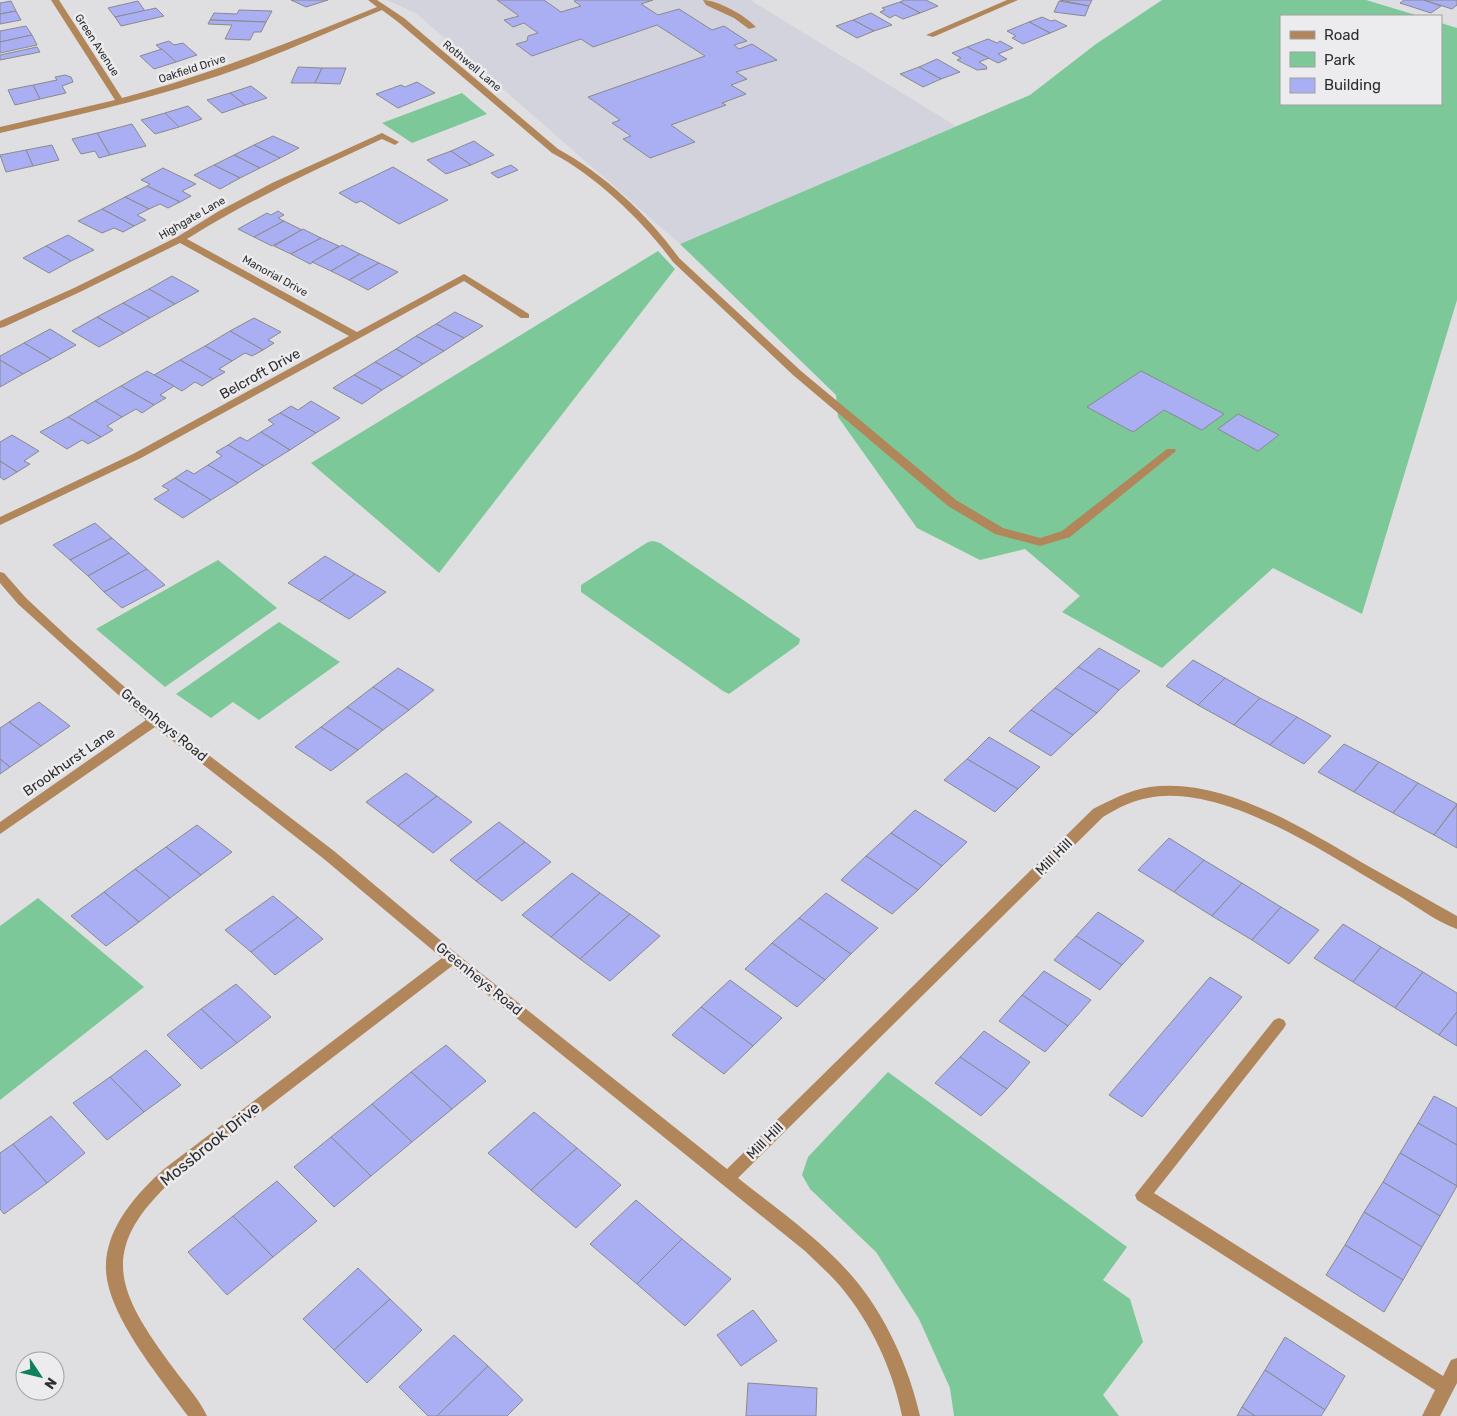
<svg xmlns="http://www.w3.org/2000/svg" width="1457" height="1416" viewBox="0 0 1457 1416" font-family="Rubik,sans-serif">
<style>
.built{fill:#d2d3dd}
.green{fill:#7dc898}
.building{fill:#a9aff2;stroke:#8a8a8c}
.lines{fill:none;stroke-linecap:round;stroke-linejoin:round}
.minor{fill:#b1865a;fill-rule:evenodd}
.labels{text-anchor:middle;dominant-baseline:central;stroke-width:5;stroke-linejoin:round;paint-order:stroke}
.far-street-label{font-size:11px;fill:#2e2e2f;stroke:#ececef}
.street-label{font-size:14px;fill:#2e2e2f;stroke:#ececef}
.near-street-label{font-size:16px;fill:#2e2e2f;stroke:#ececef}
</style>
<rect width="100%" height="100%" fill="#dfdfe2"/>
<polygon class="built" points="387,0 750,0 956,126 680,244 417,14"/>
<g class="green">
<polygon points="1162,0 1366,0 1419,16 1281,16 1281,104 1441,104 1441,23 1457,28 1457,300 1362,614 1273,568 1162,668 1062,612 1080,596 1025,549 980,560 917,528 838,417 836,395 680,244 1030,95 1096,44"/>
<polygon points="462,93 487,114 412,143 382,123"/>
<polygon points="658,251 675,269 439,573 311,463"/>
<polygon points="653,541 660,543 800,639 799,644 729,694 723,691 581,592 581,585 648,542"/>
<polygon points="218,560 277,608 165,687 96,629"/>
<polygon points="279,622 340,662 259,720 233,702 211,718 176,694"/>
<polygon points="38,898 144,987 0,1100 0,926"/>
<polygon points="888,1072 1127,1247 1103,1280 1130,1299 1143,1342 1103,1395 1119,1416 954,1416 950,1388 919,1319 876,1252 810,1189 802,1175 808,1157"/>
</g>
<g class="building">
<polygon points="291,0 328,0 306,7"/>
<polygon points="497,0 544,0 561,12 581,6 574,1 576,0 653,0 641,4 658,15 679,9 712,30 724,26 747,41 734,45 739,49 752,44 777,60 736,72 747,79 731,85 746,94 722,103 726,105 671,125 695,142 650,158 623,139 631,136 612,123 620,120 588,97 705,56 657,25 593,47 581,39 532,56 516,44 527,41 528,36 538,33 524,23 513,27 504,20 519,16"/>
<polygon points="904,0 926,0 938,6 920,13 900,2"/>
<polygon points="1060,0 1092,0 1089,6"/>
<polygon points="1404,0 1424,0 1441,6 1431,13 1400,3"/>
<polygon points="1424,0 1457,0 1457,5 1452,9"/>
<polygon points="11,1 16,11 0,14 0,3"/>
<polygon points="138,1 145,11 115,17 108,8"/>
<polygon points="1059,1 1089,6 1085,16 1054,12"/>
<polygon points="900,2 920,13 903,19 895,15 890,18 880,12 885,10 882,8"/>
<polygon points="156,8 164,16 121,26 115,17"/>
<polygon points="239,10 272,11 266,22 210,20 214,13 237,14"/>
<polygon points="16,11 21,20 0,24 0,14"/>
<polygon points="871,13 892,25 874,31 853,20"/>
<polygon points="1042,17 1051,21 1055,20 1067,26 1050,33 1029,22"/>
<polygon points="210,20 266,22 261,32 254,32 250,40 225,39 232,25 208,24"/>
<polygon points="853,20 874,31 857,38 836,26"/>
<polygon points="1029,22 1050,33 1023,44 1012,38 1016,36 1007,31"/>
<polygon points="26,26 32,35 0,42 0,31"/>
<polygon points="32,35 37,45 0,53 0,42"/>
<polygon points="988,39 997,43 1000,41 1013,48 998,54 1007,59 998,63 967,47"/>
<polygon points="169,41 174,45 183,43 197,55 176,62 156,45"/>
<polygon points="37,47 40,52 0,60 0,55"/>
<polygon points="967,47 989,58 979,62 986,66 987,69 977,70 957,60 961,58 952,53"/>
<polygon points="162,49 176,62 154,69 140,56"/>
<polygon points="937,59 960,72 941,79 919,67"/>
<polygon points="298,67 322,68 315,83 291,83"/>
<polygon points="919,67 941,79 923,87 900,74"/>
<polygon points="322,68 346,68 340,84 315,83"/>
<polygon points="65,75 71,77 73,82 62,86 66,93 40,99 33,85 57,80 55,77"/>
<polygon points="417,82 435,93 398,108 376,94 401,85 405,87"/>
<polygon points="33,85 40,99 15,105 8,90"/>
<polygon points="251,86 267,98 245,105 230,93"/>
<polygon points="230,93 245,105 222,113 207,100"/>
<polygon points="188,106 202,119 179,127 165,113"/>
<polygon points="165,113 179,127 155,134 141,120"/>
<polygon points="132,124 146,146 110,155 97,133"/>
<polygon points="97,133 110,155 99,158 95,151 81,154 72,139"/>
<polygon points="273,136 299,148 280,158 254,145"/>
<polygon points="474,141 494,155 471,165 451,151"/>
<polygon points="52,145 59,160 33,166 26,150"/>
<polygon points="254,145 280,158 260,168 234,155"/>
<polygon points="26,150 33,166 6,172 0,155"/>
<polygon points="451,151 471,165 446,174 427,160"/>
<polygon points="234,155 260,168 240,178 214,165"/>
<polygon points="214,165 240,178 220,189 194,175"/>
<polygon points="511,165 518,170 498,178 491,173"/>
<polygon points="393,167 448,200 399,224 361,201 356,203 339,193"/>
<polygon points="163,168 196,184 182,191 191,196 180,202 147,186 150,184 141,180"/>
<polygon points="147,186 180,202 168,208 160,204 149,209 125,197"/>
<polygon points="125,197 149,209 137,215 146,220 134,226 102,209"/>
<polygon points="102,209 134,226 123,232 114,228 102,233 78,221"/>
<polygon points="278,211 284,215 278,218 284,221 254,237 238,229 267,213 271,215"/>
<polygon points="284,221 302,230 272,246 254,237"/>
<polygon points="303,229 321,238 291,254 274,246"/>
<polygon points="68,235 94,250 71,261 46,246"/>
<polygon points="321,238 339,246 310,264 291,254"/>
<polygon points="342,245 360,254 331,271 312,262"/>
<polygon points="46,246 71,261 49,273 23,258"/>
<polygon points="360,254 379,263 349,280 331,271"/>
<polygon points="379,263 398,272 368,290 349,280"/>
<polygon points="172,276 199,291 175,304 149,289"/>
<polygon points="149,289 175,304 150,318 123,303"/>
<polygon points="123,303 150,318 124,333 97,317"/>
<polygon points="455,312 483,326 464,338 436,324"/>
<polygon points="97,317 124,333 99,347 72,331"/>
<polygon points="254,318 281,332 268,340 274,343 263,350 230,331"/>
<polygon points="436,324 464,338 444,351 416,336"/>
<polygon points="50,329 76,345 51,359 24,343"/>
<polygon points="230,331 263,350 252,356 245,353 232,361 205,346"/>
<polygon points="416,336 444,351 423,364 396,349"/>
<polygon points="24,343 51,359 23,374 0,360 0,356"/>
<polygon points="205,346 232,361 219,369 225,372 213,379 180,360"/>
<polygon points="396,349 423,364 403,377 375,362"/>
<polygon points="0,360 23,374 0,387"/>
<polygon points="180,360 213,379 202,386 195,382 182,391 154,375"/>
<polygon points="375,362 403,377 382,390 354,375"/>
<polygon points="147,371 174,386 160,395 166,398 154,405 121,386"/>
<polygon points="1141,371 1224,414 1202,430 1164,410 1133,432 1087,407"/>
<polygon points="354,375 382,390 362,404 333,388"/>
<polygon points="121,386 154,405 142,413 136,409 122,417 95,401"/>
<polygon points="95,401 122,417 107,426 113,430 101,437 68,417"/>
<polygon points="311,401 340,418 316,433 280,413 291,406 298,410"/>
<polygon points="280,413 316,433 290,450 261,432 274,424 268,420"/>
<polygon points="1238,414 1279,435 1258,451 1218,429"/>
<polygon points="68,417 101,437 88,444 82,440 67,449 40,432"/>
<polygon points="261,432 290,450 264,466 228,445 240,437 247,441"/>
<polygon points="12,435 39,451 24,461 30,464 17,472 0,461 0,442"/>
<polygon points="228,445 264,466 238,483 208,465 222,456 216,452"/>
<polygon points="0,461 17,472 4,480 0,477"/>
<polygon points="208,465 238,483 211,500 175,478 187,470 194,474"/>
<polygon points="175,478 211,500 183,518 154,499 169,490 162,486"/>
<polygon points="95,523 112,538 70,560 53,545"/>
<polygon points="112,538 129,553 88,576 70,560"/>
<polygon points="129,553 147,569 104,592 88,576"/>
<polygon points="325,556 355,574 319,601 288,583"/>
<polygon points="147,569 165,585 122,608 104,592"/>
<polygon points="355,574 386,592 349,619 319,601"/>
<polygon points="1099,648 1140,671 1119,690 1078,667"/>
<polygon points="1193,660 1225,678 1198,705 1166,686"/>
<polygon points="1078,667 1119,690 1097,713 1055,688"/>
<polygon points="398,668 434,690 409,710 373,687"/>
<polygon points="1225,678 1260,698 1234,725 1198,705"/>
<polygon points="373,687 409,710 383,730 347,707"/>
<polygon points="1055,688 1097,713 1073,735 1031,710"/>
<polygon points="1260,698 1297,717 1270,745 1234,725"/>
<polygon points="39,702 70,726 41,746 9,722"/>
<polygon points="347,707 383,730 358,750 321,727"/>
<polygon points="1031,710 1073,735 1051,756 1009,731"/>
<polygon points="1297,717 1331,736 1304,764 1270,745"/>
<polygon points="9,722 41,746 10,767 0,759 0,728"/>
<polygon points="321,727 358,750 331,771 295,747"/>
<polygon points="989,737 1040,767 1018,789 967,759"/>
<polygon points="1344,744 1379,762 1354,792 1318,772"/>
<polygon points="0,759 10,767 0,774"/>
<polygon points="967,759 1018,789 995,812 944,780"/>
<polygon points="1379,762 1418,783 1393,813 1354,792"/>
<polygon points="406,773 437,796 398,826 366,802"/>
<polygon points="1418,783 1457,804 1434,835 1393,813"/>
<polygon points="437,796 472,822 433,853 398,826"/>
<polygon points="1457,805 1457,848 1434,835"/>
<polygon points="915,810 967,842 942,866 891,833"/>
<polygon points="499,822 525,842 476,881 450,860"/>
<polygon points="197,825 232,852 201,875 166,847"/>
<polygon points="891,833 942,866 918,890 866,856"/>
<polygon points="1169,838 1204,860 1174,892 1138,870"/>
<polygon points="525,842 551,862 502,901 476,881"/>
<polygon points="166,847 201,875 170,898 135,869"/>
<polygon points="866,856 918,890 892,914 841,880"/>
<polygon points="1204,860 1242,883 1212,916 1174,892"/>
<polygon points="135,869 170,898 139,922 104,892"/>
<polygon points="572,873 600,893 551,937 522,915"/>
<polygon points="1242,883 1281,907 1252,940 1212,916"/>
<polygon points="104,892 139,922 106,946 71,916"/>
<polygon points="600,893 630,914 580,959 551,937"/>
<polygon points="826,893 878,928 851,954 799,918"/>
<polygon points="273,896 298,917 251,952 225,930"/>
<polygon points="1281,907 1319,930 1289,964 1252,940"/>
<polygon points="1098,912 1144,941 1122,965 1076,936"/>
<polygon points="630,914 660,936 610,981 580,959"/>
<polygon points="298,917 323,939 275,975 251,952"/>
<polygon points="799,918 851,954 825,980 772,943"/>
<polygon points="1343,924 1381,947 1353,982 1314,958"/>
<polygon points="1076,936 1122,965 1100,990 1054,960"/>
<polygon points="772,943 825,980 797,1007 745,969"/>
<polygon points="1381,947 1423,972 1395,1008 1353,982"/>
<polygon points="1044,971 1091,1000 1068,1026 1022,995"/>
<polygon points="1423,972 1457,993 1457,1012 1439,1035 1395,1008"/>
<polygon points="1210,977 1242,997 1142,1117 1109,1095"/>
<polygon points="730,980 782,1018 753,1046 701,1007"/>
<polygon points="236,984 271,1017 237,1043 201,1009"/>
<polygon points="1022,995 1068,1026 1045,1052 999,1021"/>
<polygon points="701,1007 753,1046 724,1074 672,1035"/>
<polygon points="201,1009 237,1043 201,1069 167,1035"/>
<polygon points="1457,1012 1457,1046 1439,1035"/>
<polygon points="984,1031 1030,1062 1007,1089 960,1057"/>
<polygon points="446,1045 486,1081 452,1109 411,1072"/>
<polygon points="146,1050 181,1085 144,1112 110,1077"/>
<polygon points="960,1057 1007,1089 981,1116 935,1083"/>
<polygon points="411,1072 452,1109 412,1142 372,1104"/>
<polygon points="110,1077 144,1112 107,1140 73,1103"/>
<polygon points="1434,1096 1457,1108 1457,1145 1418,1123"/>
<polygon points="372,1104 412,1142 371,1176 331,1137"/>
<polygon points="534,1112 577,1148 531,1190 488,1153"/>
<polygon points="51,1116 85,1153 47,1183 13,1144"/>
<polygon points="1418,1123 1457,1145 1457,1186 1400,1153"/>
<polygon points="331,1137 371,1176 334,1207 294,1167"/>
<polygon points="13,1144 47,1183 4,1214 0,1209 0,1153"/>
<polygon points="577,1148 621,1185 576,1228 531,1190"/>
<polygon points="1400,1153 1457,1186 1440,1216 1383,1182"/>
<polygon points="277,1181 317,1221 273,1257 233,1216"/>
<polygon points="1383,1182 1440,1216 1422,1247 1364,1212"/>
<polygon points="636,1200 682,1239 637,1284 590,1244"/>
<polygon points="1364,1212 1422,1247 1403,1280 1345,1245"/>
<polygon points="233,1216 273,1257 227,1295 188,1252"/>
<polygon points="682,1239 731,1279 685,1326 637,1284"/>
<polygon points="1345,1245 1403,1280 1384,1312 1326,1275"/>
<polygon points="358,1268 390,1299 334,1350 303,1319"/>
<polygon points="390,1299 422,1330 367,1383 334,1350"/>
<polygon points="753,1310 777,1341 741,1366 717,1335"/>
<polygon points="454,1335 488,1366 437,1416 428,1416 399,1387"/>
<polygon points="1285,1337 1345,1376 1325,1410 1265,1370"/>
<polygon points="488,1366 523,1400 507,1416 437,1416"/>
<polygon points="1265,1370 1325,1410 1321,1416 1255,1416 1242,1407"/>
<polygon points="748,1383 817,1388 816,1416 746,1416"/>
<polygon points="1242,1407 1255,1416 1237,1416"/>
</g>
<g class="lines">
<g class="minor">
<path d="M 51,0 L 59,0 L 122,98 C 210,75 292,41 377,7 L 368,0 L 377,0 L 404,18 L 558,149 C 603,173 650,217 679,258 L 801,371 L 956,500 L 1003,528 L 1040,538 L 1062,531 L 1167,449 L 1175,449 L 1176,451 L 1070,537 L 1040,546 L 995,534 L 948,506 L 793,375 L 673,262 C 643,221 596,176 552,153 L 398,22 L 382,10 C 323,34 266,61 205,80 C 138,102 69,117 0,133 L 0,127 L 115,100 Z"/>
<path d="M 703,0 C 718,0 746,16 756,27 L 749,29 L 734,18 L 706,5 Z"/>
<polygon points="1007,0 1018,0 933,37 926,35"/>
<path d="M 382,133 L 399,142 L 395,145 L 382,139 C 315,170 249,200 187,239 L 357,332 L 464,274 L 529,314 L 529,318 L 521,318 L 464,281 L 141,458 L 0,525 L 0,517 L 133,454 L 349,336 L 180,243 L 80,292 L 4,327 L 0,328 L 0,321 L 74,288 L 177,237 L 219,211 L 272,183 Z"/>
<path d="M 0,572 L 4,573 L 26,598 L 71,640 L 159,717 L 334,851 L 457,954 L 727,1169 L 1093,809 C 1111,800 1129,790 1150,787 C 1222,777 1301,827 1361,862 C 1393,880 1425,898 1457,916 L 1457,929 C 1437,922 1419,908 1401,897 C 1335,860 1226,782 1148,798 C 1131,801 1118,808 1103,817 L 738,1178 C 777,1209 819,1238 852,1276 C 885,1314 909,1367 920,1416 L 902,1416 C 893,1370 871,1323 841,1287 C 830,1274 817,1263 805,1251 L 452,966 L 174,1179 C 95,1251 118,1293 174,1369 C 185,1384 199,1399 207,1416 L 188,1416 C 161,1379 108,1316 106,1270 C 104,1230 136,1194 164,1169 L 442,958 L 324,859 L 155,727 L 0,834 L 0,822 L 146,720 L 18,604 L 0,583 Z"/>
<polygon points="1279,1018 1284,1020 1286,1024 1284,1028 1154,1193 1443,1376 1451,1360 1457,1358 1457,1383 1440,1416 1422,1416 1435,1390 1137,1200 1135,1195 1274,1020"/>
</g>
</g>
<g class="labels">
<g class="far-street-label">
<text transform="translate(97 45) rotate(57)">Green Avenue</text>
<text transform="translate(472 66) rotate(40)">Rothwell Lane</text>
<text transform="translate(192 69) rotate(-18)">Oakfield Drive</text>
<text transform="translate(192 218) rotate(-30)">Highgate Lane</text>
<text transform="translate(275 276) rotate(29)">Manorial Drive</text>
</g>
<g class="street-label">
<text transform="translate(260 374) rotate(-29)">Belcroft Drive</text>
<text transform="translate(164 725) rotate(39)">Greenheys Road</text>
<text transform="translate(69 762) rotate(-35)">Brookhurst Lane</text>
<text transform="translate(1054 857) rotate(-45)">Mill Hill</text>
<text transform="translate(479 979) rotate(39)">Greenheys Road</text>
<text transform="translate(765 1141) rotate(-45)">Mill Hill</text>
</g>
<g class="near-street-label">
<text transform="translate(210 1144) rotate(-39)">Mossbrook Drive</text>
</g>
</g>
<rect x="1280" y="15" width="162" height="90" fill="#ececef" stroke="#a0a0a2"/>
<rect x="1290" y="31" width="25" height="8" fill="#b1865a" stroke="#a0a0a2"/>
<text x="1324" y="40" font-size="15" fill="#2e2e2f">Road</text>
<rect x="1290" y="52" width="25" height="15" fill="#7dc898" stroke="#a0a0a2"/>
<text x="1324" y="65" font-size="15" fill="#2e2e2f">Park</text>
<rect x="1290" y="78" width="25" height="15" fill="#a9aff2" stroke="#a0a0a2"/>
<text x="1324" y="90" font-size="15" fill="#2e2e2f">Building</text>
<g transform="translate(40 1376) rotate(125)"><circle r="24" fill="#ececef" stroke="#a0a0a2"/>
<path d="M0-4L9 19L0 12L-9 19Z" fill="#0e805d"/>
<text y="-8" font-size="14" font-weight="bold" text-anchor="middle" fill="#2e2e2f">N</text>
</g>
</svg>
